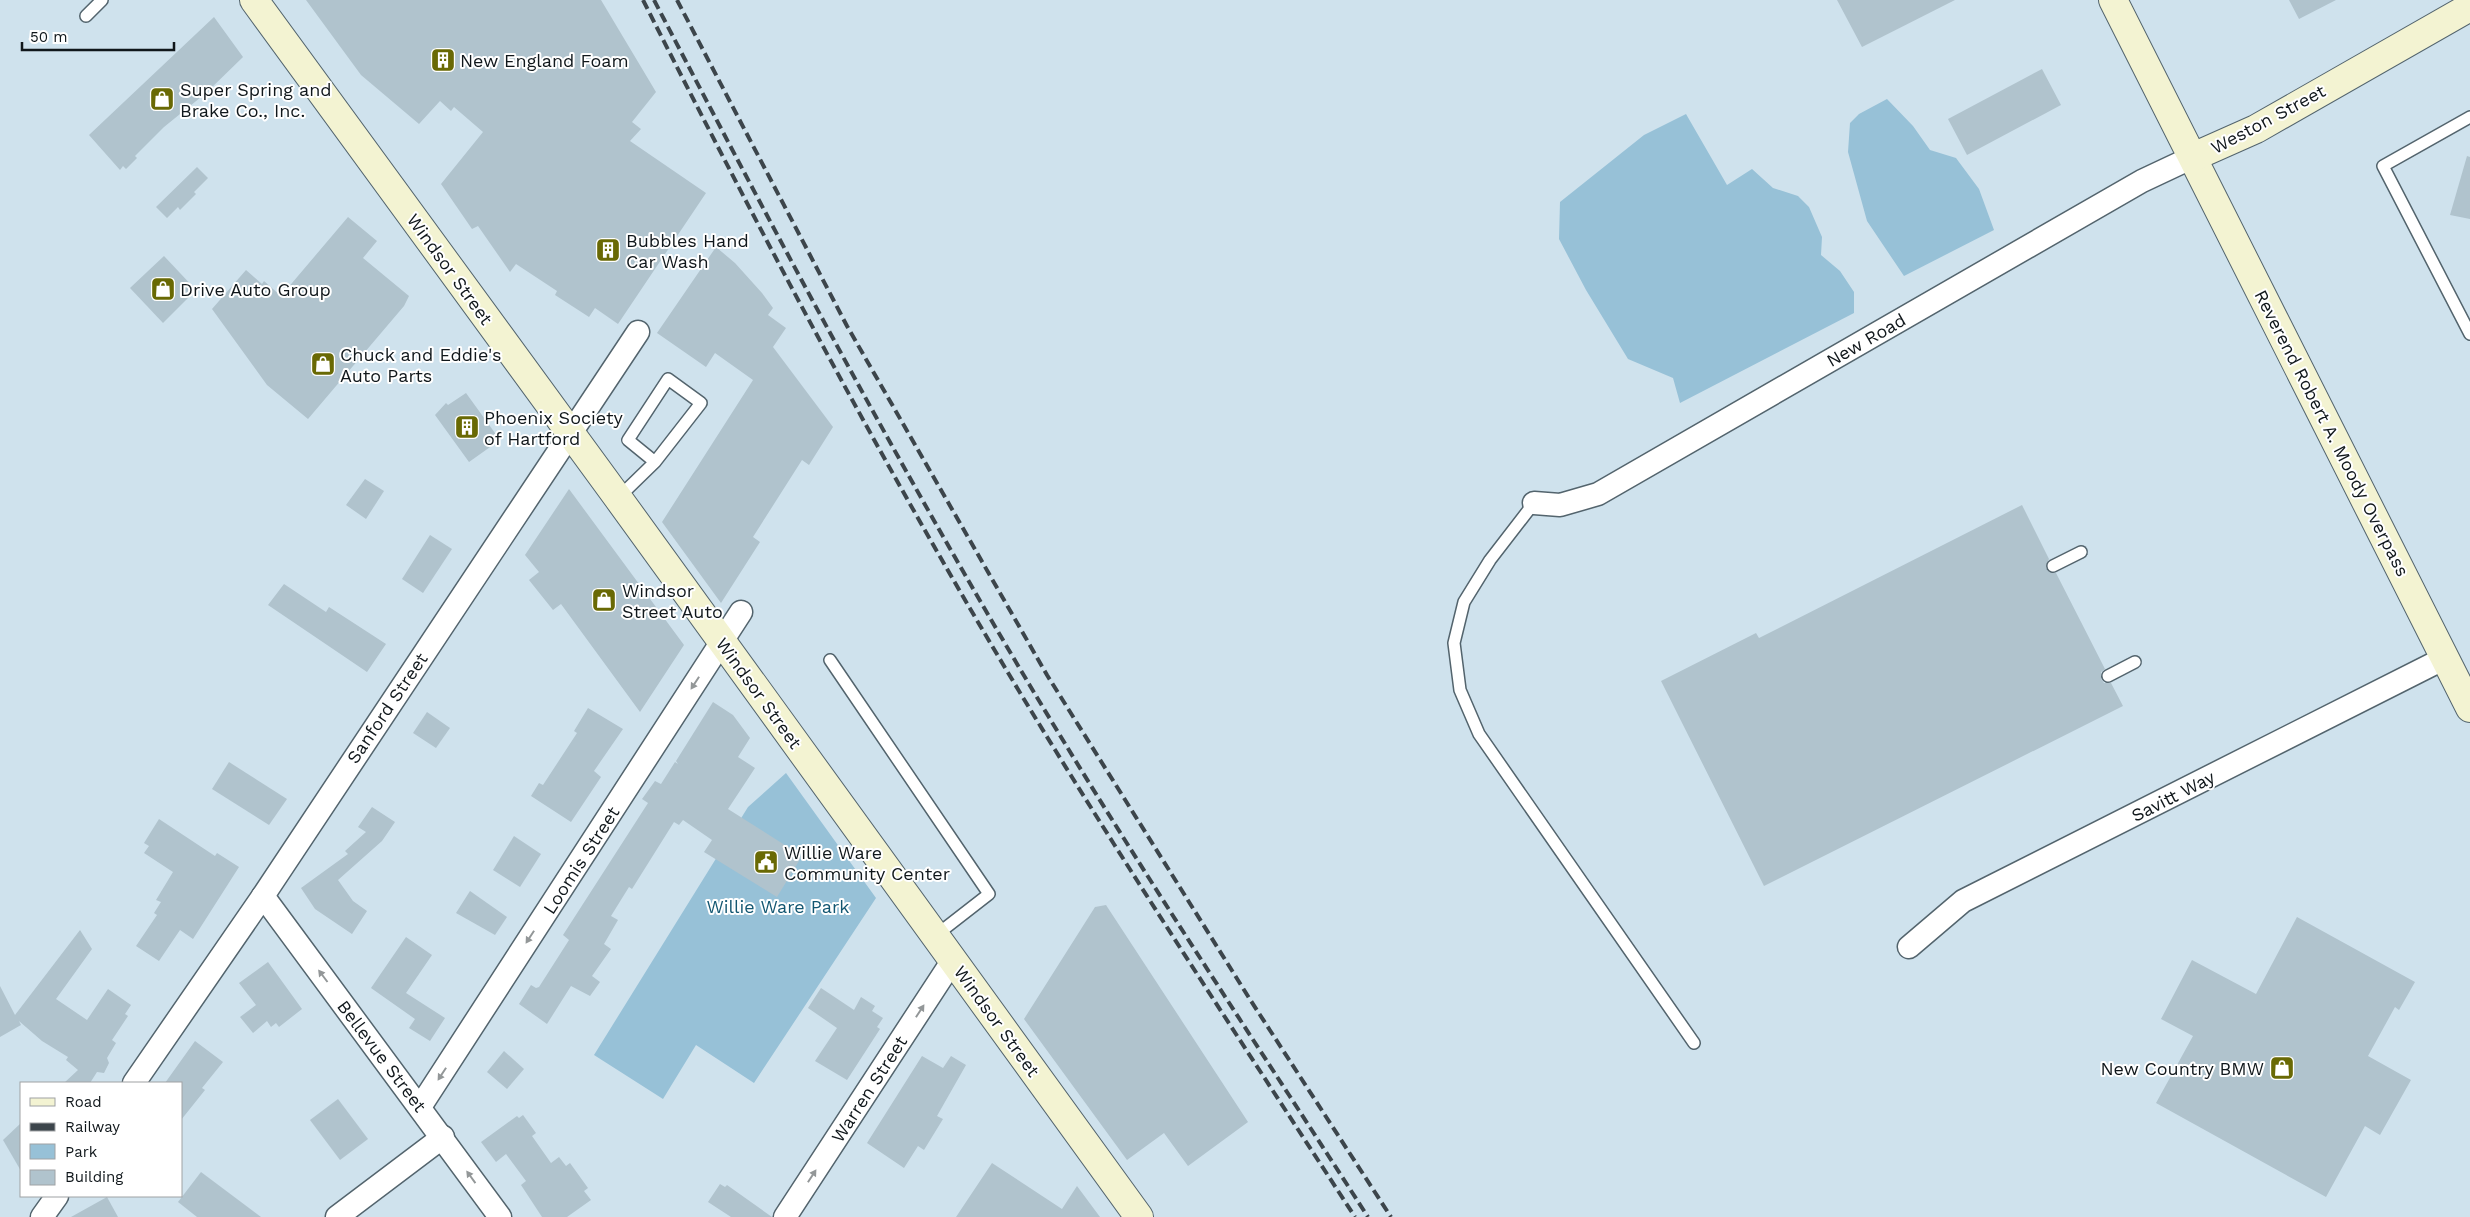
<svg xmlns="http://www.w3.org/2000/svg" width="2470" height="1217" viewBox="0 0 2470 1217" font-family="'Work Sans',sans-serif">
<style>
.green{fill:#97c1d7}
.building{fill:#b0c3cd}
.lines{fill:none;stroke-linecap:round;stroke-linejoin:round}
.lane-casing{stroke:#53646d;stroke-width:14}
.street-casing{stroke:#53646d;stroke-width:25}
.secondary-casing{stroke:#53646d;stroke-width:30}
.lane{stroke:#fff;stroke-width:11}
.street{stroke:#fff;stroke-width:22}
.secondary{stroke:#f3f3d2;stroke-width:28}
.rail{stroke:#3c454b;stroke-width:4;stroke-dasharray:10 5;stroke-linecap:butt}
.oneway{fill:#939798}
.labels{text-anchor:middle;dominant-baseline:central;stroke-width:4;stroke-linejoin:round;paint-order:stroke}
.poi-label{font-size:18px;fill:#10171b;stroke:#fff;text-anchor:start}
.street-label{font-size:18px;fill:#10171b;stroke:#fff}
.park-label{font-size:18px;fill:#125671;stroke:#fff}
</style>
<rect width="100%" height="100%" fill="#cfe2ed"/>
<g class="green">
<polygon points="1887,99 1913,126 1930,150 1956,158 1979,189 1994,230 1904,276 1867,221 1848,152 1850,123 1859,114"/>
<polygon points="1686,114 1727,185 1752,169 1773,188 1798,196 1809,207 1822,237 1821,255 1840,271 1854,292 1854,313 1680,403 1673,378 1628,359 1586,290 1559,239 1560,202 1644,135"/>
<polygon points="786,773 876,898 754,1083 696,1045 663,1099 594,1055 748,807"/>
</g>
<g class="building">
<polygon points="306,0 601,0 656,92 632,122 641,129 630,141 706,193 618,324 595,308 589,317 555,295 557,291 516,264 510,272 478,226 472,229 441,184 483,132 454,107 451,111 440,101 419,124 361,75"/>
<polygon points="1837,0 1955,0 1862,47"/>
<polygon points="2289,0 2336,0 2299,19"/>
<polygon points="214,17 243,57 206,93 164,127 135,156 137,158 126,169 123,166 120,170 89,135"/>
<polygon points="2042,69 2061,105 1967,155 1948,119"/>
<polygon points="2467,156 2470,157 2470,219 2450,215"/>
<polygon points="197,167 208,178 194,192 196,194 180,210 178,207 167,218 156,207"/>
<polygon points="348,217 377,241 363,258 409,296 404,306 308,419 267,385 212,309 246,270 262,284 264,281 281,296"/>
<polygon points="716,247 735,263 762,293 773,308 768,315 786,328 773,347 833,427 809,465 802,460 753,537 760,542 721,603 662,522 753,380 715,353 706,367 657,333"/>
<polygon points="164,256 196,290 163,323 130,288"/>
<polygon points="466,393 500,440 469,462 435,415 446,403 448,405"/>
<polygon points="365,479 384,491 366,519 346,505"/>
<polygon points="569,489 684,645 640,712 561,604 553,610 529,580 539,572 525,555"/>
<polygon points="2022,505 2049,559 2046,565 2047,570 2052,573 2056,573 2105,669 2101,672 2101,679 2104,683 2111,683 2123,706 1764,886 1661,681 1756,633 1759,638"/>
<polygon points="430,535 452,549 423,593 402,579"/>
<polygon points="284,584 326,612 329,607 386,644 367,672 268,605"/>
<polygon points="713,702 733,715 750,738 738,757 755,768 728,809 802,856 777,897 704,852 712,840 683,820 679,825 674,822 632,889 629,887 611,916 618,920 604,944 611,949 592,976 600,982 590,996 571,986 547,1024 519,1004 531,985 536,988 539,987 569,940 563,935 648,803 642,799 655,781 661,784 675,762 678,764 676,761"/>
<polygon points="588,708 623,729 594,771 601,777 571,822 531,796 539,783 543,785 577,733 574,731"/>
<polygon points="427,712 450,728 436,748 413,733"/>
<polygon points="229,762 287,799 269,825 212,789"/>
<polygon points="372,807 395,822 382,841 338,880 353,901 367,911 352,934 315,909 301,888 348,854 345,851 366,832 358,827"/>
<polygon points="159,819 215,856 217,853 239,867 193,939 180,930 159,961 136,946 157,915 154,913 161,902 156,900 173,872 144,853 149,846 144,843"/>
<polygon points="514,836 541,854 520,887 493,870"/>
<polygon points="470,891 507,917 495,935 456,913"/>
<polygon points="1106,905 1248,1122 1188,1166 1164,1133 1127,1160 1024,1019 1095,907"/>
<polygon points="2297,917 2415,982 2399,1010 2395,1007 2368,1056 2411,1080 2380,1135 2365,1126 2326,1197 2156,1103 2193,1036 2161,1019 2192,960 2256,994"/>
<polygon points="80,930 92,949 56,999 87,1020 108,989 131,1005 125,1014 128,1016 112,1040 116,1043 107,1058 109,1063 104,1073 97,1072 90,1083 64,1083 78,1070 66,1060 68,1057 42,1041 19,1021 21,1025 0,1037 0,986 15,1015"/>
<polygon points="406,937 432,955 406,993 445,1018 430,1041 409,1028 415,1019 371,988"/>
<polygon points="268,962 302,1009 279,1027 276,1023 271,1027 267,1021 253,1033 240,1017 256,1005 239,983"/>
<polygon points="821,988 854,1010 861,997 875,1006 872,1011 883,1018 877,1027 880,1029 847,1080 815,1061 837,1028 808,1008"/>
<polygon points="195,1041 223,1062 202,1088 205,1090 181,1120 181,1083 165,1083"/>
<polygon points="504,1051 524,1069 507,1089 487,1072"/>
<polygon points="922,1056 943,1068 951,1056 966,1065 937,1116 943,1119 924,1150 918,1146 904,1168 867,1143"/>
<polygon points="338,1099 368,1139 340,1160 310,1120"/>
<polygon points="523,1115 536,1133 532,1136 551,1163 559,1157 566,1166 570,1163 588,1188 584,1191 591,1200 567,1217 542,1217 521,1185 526,1181 506,1154 496,1162 481,1142 517,1116 519,1118"/>
<polygon points="21,1123 21,1171 3,1140"/>
<polygon points="992,1163 1062,1209 1077,1186 1100,1217 956,1217"/>
<polygon points="201,1172 261,1217 197,1217 178,1202"/>
<polygon points="720,1184 725,1187 727,1185 772,1217 731,1217 708,1202"/>
<polygon points="107,1197 118,1217 71,1217"/>
</g>
<g class="lines">
<defs>
<g id="lane">
<polyline points="86,16 102,0"/>
<polyline points="2470,117 2383,166 2470,334"/>
<polyline points="618,498 655,462 701,403 668,379 628,440 655,462"/>
<polyline points="1534,503 1490,560 1464,602 1454,643 1460,690 1479,734 1694,1043"/>
<polyline points="2053,566 2081,552"/>
<polyline points="830,660 989,894 935,936"/>
<polyline points="2108,676 2135,662"/>
</g>
<g id="street">
<polyline points="1534,503 1560,505 1598,494 2142,181 2193,157"/>
<polyline points="263,896 500,1217"/>
<polyline points="1909,947 1963,901 2445,658"/>
<polyline points="134,1083 263,896 638,332"/>
<polyline points="420,1107 741,612"/>
<polyline points="42,1217 57,1196"/>
<polyline points="337,1217 443,1137"/>
<polyline points="785,1217 953,960"/>
</g>
<g id="secondary">
<polyline points="254,0 618,498 1139,1217"/>
<polyline points="2113,0 2470,708"/>
<polyline points="2193,157 2256,129 2470,7"/>
</g>
</defs>
<use href="#lane" class="lane-casing"/>
<use href="#street" class="street-casing"/>
<use href="#secondary" class="secondary-casing"/>
<use href="#lane" class="lane"/>
<use href="#street" class="street"/>
<use href="#secondary" class="secondary"/>
<g class="rail">
<path d="M 643,0 C 761,234 884,467 1019,691 C 1127,869 1242,1043 1355,1217"/>
<path d="M 654,0 C 774,231 896,461 1029,684 C 1137,865 1254,1040 1368,1217"/>
<polyline points="677,0 847,326 1047,675 1251,1001 1391,1217"/>
</g>
</g>
<defs><path id="oneway-solid" d="M-6-.8H1V-3.2L6.5 0L1 3.2V.8H-6Z" transform="scale(1.25)"/></defs>
<g class="oneway">
<use href="#oneway-solid" transform="translate(695 683) rotate(123)"/>
<use href="#oneway-solid" transform="translate(530 937) rotate(123)"/>
<use href="#oneway-solid" transform="translate(323 976) rotate(-127)"/>
<use href="#oneway-solid" transform="translate(920 1011) rotate(-57)"/>
<use href="#oneway-solid" transform="translate(442 1074) rotate(123)"/>
<use href="#oneway-solid" transform="translate(812 1176) rotate(-57)"/>
<use href="#oneway-solid" transform="translate(471 1177) rotate(-126)"/>
</g>
<defs>
<symbol id="building-square" viewBox="-11 -11 22 22"><rect x="-9" y="-9" width="18" height="18" rx="4" fill="#696904" stroke="#fff"/><path d="M-4-6H4V6H1V3H-1V6H-4ZM-2.5-4.3h1.7v1.8h-1.7ZM.8-4.3h1.7v1.8H.8ZM-2.5-1h1.7V.8h-1.7ZM.8-1h1.7V.8H.8Z" fill="#fff"/></symbol>
<symbol id="shop-square" viewBox="-11 -11 22 22"><rect x="-9" y="-9" width="18" height="18" rx="4" fill="#696904" stroke="#fff"/><path d="M-5-2.5h2.3a2.7 3.5 0 0 1 5.4 0H5L5.5 6h-11ZM-1.5-2.5h3a1.5 2.3 0 0 0-3 0Z" fill="#fff"/></symbol>
<symbol id="civic-square" viewBox="-11 -11 22 22"><rect x="-9" y="-9" width="18" height="18" rx="4" fill="#696904" stroke="#fff"/><path d="M-.6-6.5H3V-4.5H.6V-3L4-1V1h2V6H-6V1h2V-1L-.6-3ZM-1.2 2.5V6h2.4V2.5Z" fill="#fff"/></symbol>
</defs>
<g fill-rule="evenodd">
<use href="#building-square" x="429" y="46" width="28" height="28"/>
<use href="#shop-square" x="148" y="85" width="28" height="28"/>
<use href="#building-square" x="594" y="236" width="28" height="28"/>
<use href="#shop-square" x="149" y="275" width="28" height="28"/>
<use href="#shop-square" x="309" y="350" width="28" height="28"/>
<use href="#building-square" x="453" y="413" width="28" height="28"/>
<use href="#shop-square" x="590" y="586" width="28" height="28"/>
<use href="#civic-square" x="752" y="848" width="28" height="28"/>
<use href="#shop-square" x="2268" y="1054" width="28" height="28"/>
</g>
<g class="labels">
<g class="poi-label">
<text x="460" y="60">New England Foam</text>
<text x="180" y="89">Super Spring and<tspan x="180" dy="21">Brake Co., Inc.</tspan></text>
<text x="626" y="240">Bubbles Hand<tspan x="626" dy="21">Car Wash</tspan></text>
<text x="180" y="289">Drive Auto Group</text>
<text x="340" y="354">Chuck and Eddie's<tspan x="340" dy="21">Auto Parts</tspan></text>
<text x="484" y="417">Phoenix Society<tspan x="484" dy="21">of Hartford</tspan></text>
<text x="622" y="590">Windsor<tspan x="622" dy="21">Street Auto</tspan></text>
<text x="784" y="852">Willie Ware<tspan x="784" dy="21">Community Center</tspan></text>
<text x="2264" y="1068" text-anchor="end">New Country BMW</text>
</g>
<g class="street-label">
<text transform="translate(2268 119) rotate(-28)">Weston Street</text>
<text transform="translate(450 269) rotate(54)">Windsor Street</text>
<text transform="translate(1866 340) rotate(-30)">New Road</text>
<text transform="translate(2332 433) rotate(63)">Reverend Robert A. Moody Overpass</text>
<text transform="translate(759 693) rotate(54)">Windsor Street</text>
<text transform="translate(387 708) rotate(-56)">Sanford Street</text>
<text transform="translate(2173 796) rotate(-27)">Savitt Way</text>
<text transform="translate(581 860) rotate(-57)">Loomis Street</text>
<text transform="translate(997 1021) rotate(54)">Windsor Street</text>
<text transform="translate(382 1056) rotate(53)">Bellevue Street</text>
<text transform="translate(869 1089) rotate(-57)">Warren Street</text>
</g>
<g class="park-label">
<text x="778" y="906">Willie Ware Park</text>
</g>
</g>
<rect x="20" y="1082" width="162" height="115" fill="#ffffff" stroke="#9fa2a4"/>
<rect x="30" y="1098" width="25" height="8" fill="#f3f3d2" stroke="#9fa2a4"/>
<text x="65" y="1107" font-size="15" fill="#10171b">Road</text>
<rect x="30" y="1123" width="25" height="8" fill="#3c454b" stroke="#9fa2a4"/>
<text x="65" y="1132" font-size="15" fill="#10171b">Railway</text>
<rect x="30" y="1144" width="25" height="15" fill="#97c1d7" stroke="#9fa2a4"/>
<text x="65" y="1157" font-size="15" fill="#10171b">Park</text>
<rect x="30" y="1170" width="25" height="15" fill="#b0c3cd" stroke="#9fa2a4"/>
<text x="65" y="1182" font-size="15" fill="#10171b">Building</text>
<path d="M22 42v8h152v-8" fill="none" stroke="#10171b" stroke-width="2.5"/>
<text x="30" y="42" font-size="15" fill="#10171b" stroke="#ffffff" stroke-width="4" paint-order="stroke">50 m</text>
</svg>
